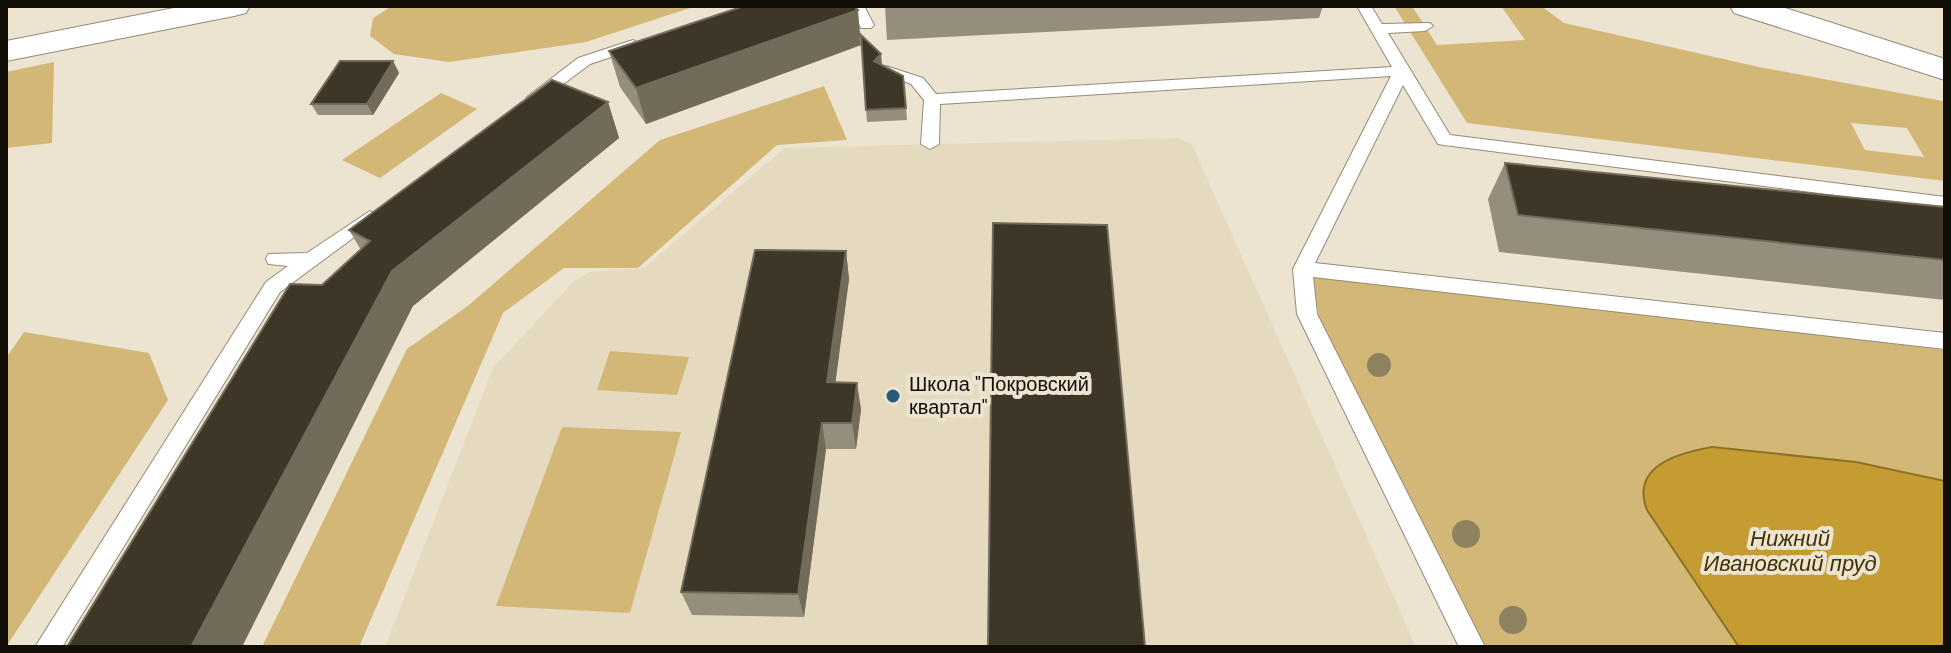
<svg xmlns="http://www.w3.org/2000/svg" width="1951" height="653" viewBox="0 0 1951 653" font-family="'DM Sans',sans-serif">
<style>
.built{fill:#e5d9bf}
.green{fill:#d3b776;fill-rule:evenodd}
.water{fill:#c59c31;stroke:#8f7125;stroke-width:2}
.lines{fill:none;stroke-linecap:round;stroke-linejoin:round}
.service-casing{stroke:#938b79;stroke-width:2}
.tertiary-casing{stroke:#938b79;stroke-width:2}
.secondary-casing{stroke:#938b79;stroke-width:2}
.service{fill:#fff;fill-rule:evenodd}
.tertiary{fill:#fff;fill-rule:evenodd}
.secondary{fill:#fff;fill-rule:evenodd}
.tree{fill:#8e815f}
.wall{fill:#958e7c}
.shaded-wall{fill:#726b5a}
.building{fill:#3e3728;stroke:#726b5a;stroke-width:2}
.poi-dot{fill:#295b78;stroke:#ece4d0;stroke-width:3}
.labels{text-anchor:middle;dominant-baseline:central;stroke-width:8;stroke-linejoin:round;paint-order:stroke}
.poi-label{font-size:20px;fill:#110e08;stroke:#ece4d0;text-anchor:start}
.water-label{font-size:22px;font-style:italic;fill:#413103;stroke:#ece4d0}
</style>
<rect width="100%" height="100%" fill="#ece4d0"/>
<polygon class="built" points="1179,138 1192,145 1416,647 385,647 493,368 574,281 591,272 644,268 785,148"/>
<g class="green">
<polygon points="392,6 696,6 586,42 449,62 394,54 370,36 373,18"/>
<path d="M 1394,6 L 1412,6 L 1437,45 L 1525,40 L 1501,6 L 1541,6 L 1564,23 L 1759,67 L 1943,101 L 1945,181 L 1467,123 ZM 1851,123 L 1907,128 L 1924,157 L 1865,150 Z"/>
<polygon points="54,62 52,143 6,148 6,72"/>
<polygon points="824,86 847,140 777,145 638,268 564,268 503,313 359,647 262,647 407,349 469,305 660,140"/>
<polygon points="441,93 477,109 380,178 342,160"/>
<polygon points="1312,274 1945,350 1945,647 1484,647 1319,318"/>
<polygon points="24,332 149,353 168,400 6,647 6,358"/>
<polygon points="610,351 689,357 677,395 597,390"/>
<polygon points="562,427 681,432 630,613 496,606"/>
</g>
<path class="water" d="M 1712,447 L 1856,462 L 1945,481 L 1945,647 L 1739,647 L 1647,510 C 1630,466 1678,453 1712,447 Z"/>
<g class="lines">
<defs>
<g id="service">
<polygon points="850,6 864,6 874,25 871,28 861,28"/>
<polygon points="1357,6 1371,6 1382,24 1430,23 1433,26 1425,31 1388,33 1450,135 1945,197 1945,209 1444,145 1438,144 1403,85 1315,263 1945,333 1945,349 1313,277 1317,314 1485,647 1459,647 1297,314 1293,269 1391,76 940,104 939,144 930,149 921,144 924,100 911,84 878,71 886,66 923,78 936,94 1392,67"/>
<polygon points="633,40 641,45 638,48 590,64 541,101 529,101 527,97 578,58"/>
<polygon points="370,211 379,217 376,221 280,292 62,647 35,647 266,282 288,266 268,264 266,259 268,254 307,253"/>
</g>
<polygon id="tertiary" points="184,6 250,6 246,13 234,16 6,61 6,41"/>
<polygon id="secondary" points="1730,6 1779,6 1945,59 1945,80 1734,13"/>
</defs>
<use href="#service" class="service-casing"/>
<use href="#tertiary" class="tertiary-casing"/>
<use href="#secondary" class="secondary-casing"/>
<use href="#service" class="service"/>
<use href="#tertiary" class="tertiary"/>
<use href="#secondary" class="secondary"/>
</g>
<g class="tree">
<circle cx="1379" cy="365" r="12"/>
<circle cx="1466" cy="534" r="14"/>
<circle cx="1513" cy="620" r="14"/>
</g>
<g class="wall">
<polygon points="885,6 1323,6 1319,18 887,40"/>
<polygon points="861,35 882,64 906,108 907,120 867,122"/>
<polygon points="861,45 646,124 620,87 609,51"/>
<polygon points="393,61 399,73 373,115 318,115 311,104"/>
<polygon points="608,102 619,138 413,306 322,285 361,250 349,230"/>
<polygon points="1505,163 1945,207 1945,300 1499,252 1488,199"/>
<polygon points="846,251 849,279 835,382 861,409 856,449 826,449 804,617 692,615 681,592"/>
</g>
<g class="shaded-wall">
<polygon points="858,10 861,45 646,124 636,88"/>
<polygon points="881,54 882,65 874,61"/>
<polygon points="393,61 399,73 373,115 367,104"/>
<polygon points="608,102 619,138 413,306 242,647 191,647 392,271"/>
<polygon points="846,251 849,279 832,409 827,382"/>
<polygon points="857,383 861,409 856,449 852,423"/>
<polygon points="822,423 826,449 804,617 798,594"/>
</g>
<g class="building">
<polygon points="744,6 854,6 858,10 636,88 609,51"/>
<polygon points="861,35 881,54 874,61 903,76 906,108 866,110"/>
<polygon points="340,61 393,61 367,104 311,104"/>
<polygon points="552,80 608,102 392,271 191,647 67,647 290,284 322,285 370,241 349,230"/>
<polygon points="1505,163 1945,207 1945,260 1518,215"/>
<polygon points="993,223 1107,225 1145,647 988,647"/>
<polygon points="755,250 846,251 827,382 857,383 852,423 822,423 798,594 681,592"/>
</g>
<circle class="poi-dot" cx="893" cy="396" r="8"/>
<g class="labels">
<g class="poi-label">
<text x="909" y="384">Школа "Покровский<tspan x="909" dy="23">квартал"</tspan></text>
</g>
<g class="water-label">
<text x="1790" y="538">Нижний<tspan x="1790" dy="25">Ивановский пруд</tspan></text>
</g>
</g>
<rect width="1951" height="653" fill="none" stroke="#110e08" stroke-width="16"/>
</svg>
